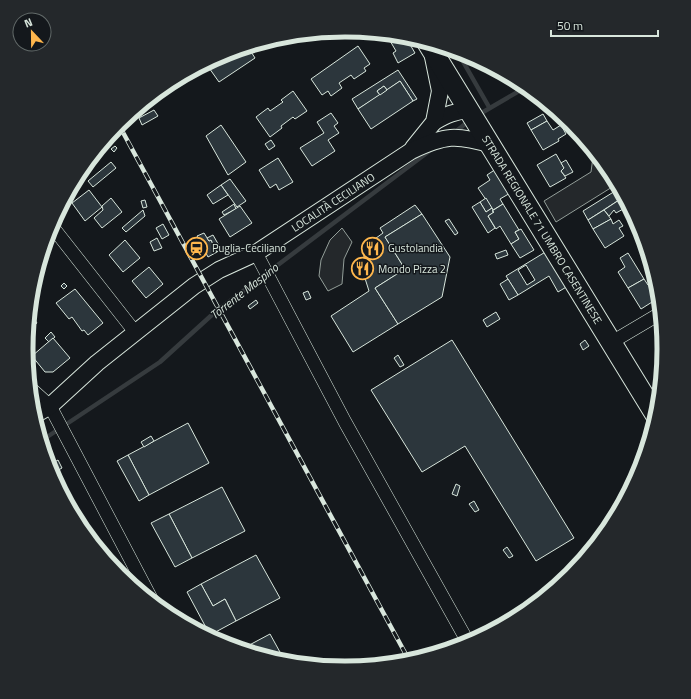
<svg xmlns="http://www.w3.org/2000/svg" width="691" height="699" viewBox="0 0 691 699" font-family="'Titillium Web',sans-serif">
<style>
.parking{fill:#24282b;stroke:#939e99}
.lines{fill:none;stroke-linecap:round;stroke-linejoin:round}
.stream{stroke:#363b3e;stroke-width:4.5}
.building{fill:#2c363c;stroke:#d8e6dc;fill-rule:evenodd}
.minor-casing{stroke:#d8e6dc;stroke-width:14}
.tertiary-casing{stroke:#d8e6dc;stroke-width:18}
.primary-casing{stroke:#d8e6dc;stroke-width:22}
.minor{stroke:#14181c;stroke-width:13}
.tertiary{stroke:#14181c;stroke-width:16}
.primary{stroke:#14181c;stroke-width:20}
.rail-casing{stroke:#d8e6dc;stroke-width:4.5}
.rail{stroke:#14181c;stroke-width:3;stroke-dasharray:9;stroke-linecap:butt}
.labels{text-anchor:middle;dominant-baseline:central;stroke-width:3;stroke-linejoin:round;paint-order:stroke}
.street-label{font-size:11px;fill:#d8e6dc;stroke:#14181c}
.poi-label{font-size:11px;fill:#d8e6dc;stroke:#14181c;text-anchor:start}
.water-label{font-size:12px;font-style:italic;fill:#d8e6dc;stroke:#14181c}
.rim{fill:none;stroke:#d8e6dc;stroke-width:5}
</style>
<rect width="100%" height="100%" fill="#14181c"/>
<g class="parking">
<polygon points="586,141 610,171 617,184 556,222 544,201 591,172 593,157"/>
<polygon points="342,228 352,242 344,259 342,284 328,291 319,276 321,260 330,240"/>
</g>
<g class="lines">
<g class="stream">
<polyline points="457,51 489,107"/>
<polyline points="478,115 526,87"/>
<polyline points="454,133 470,120"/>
<polyline points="41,441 160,362 214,313 432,149"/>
</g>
</g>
<g class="building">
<polygon points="386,34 405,36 415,53 398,63 393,53 396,51"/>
<polygon points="288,36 273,46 269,41 283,36"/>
<polygon points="358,46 370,64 364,68 366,71 354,79 351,75 339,83 342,88 331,96 328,91 322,95 311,79"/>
<polygon points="248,47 255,58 219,82 207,65 223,54"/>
<polygon points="223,54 207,65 206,63"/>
<polygon points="492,67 504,74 499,78"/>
<polygon points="398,70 417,99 413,101 400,81 387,90 384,86 377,91 380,95 358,109 352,99"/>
<polygon points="400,81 413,101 371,129 358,109"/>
<polygon points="384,86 387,90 380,95 377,91"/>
<polygon points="293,91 307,111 295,119 293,117 281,126 282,128 270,137 256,117 268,108 270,111 283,102 281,100"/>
<polygon points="154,110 158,116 142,125 139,118"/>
<polygon points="554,110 567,120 561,123"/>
<polygon points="331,113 338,123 334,126 339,133 328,140 335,151 312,166 300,148 324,133 317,122"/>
<polygon points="543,114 547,121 531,130 527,123"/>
<polygon points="547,121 553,130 561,125 566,134 558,139 559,141 543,150 531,130"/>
<polygon points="572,124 578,131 574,135 568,127"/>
<polygon points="221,125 246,162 228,175 206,136"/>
<polygon points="271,140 275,146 269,150 265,144"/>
<polygon points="115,146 117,148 114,152 111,149"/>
<polygon points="556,154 564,168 561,171 566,178 550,187 537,165"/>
<polygon points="278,158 293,182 279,190 276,184 270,188 259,170"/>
<polygon points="566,160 573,172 565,176 561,171 564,168 561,163"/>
<polygon points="111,162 116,168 93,187 88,181"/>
<polygon points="496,169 512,192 500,199 503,204 493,210 478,188 490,180 487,175"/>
<polygon points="230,179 246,201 237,207 221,185"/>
<polygon points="221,185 228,195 213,204 207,195"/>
<polygon points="620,188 629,205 625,208 619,200 588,220 583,211"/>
<polygon points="89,190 102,207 85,221 72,203"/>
<polygon points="111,198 122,212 102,228 94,218 103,210 102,206"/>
<polygon points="486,198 492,208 486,212 480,202"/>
<polygon points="145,200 147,207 143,208 141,201"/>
<polygon points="619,200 625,208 616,213 614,210 609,216 604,210"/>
<polygon points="480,202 486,212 492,208 494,212 488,216 495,228 488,233 472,207"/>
<polygon points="234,204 236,209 224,215 222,212"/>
<polygon points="503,204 519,230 515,232 519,239 511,244 500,226 496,229 488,216 494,212 492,211"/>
<polygon points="415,205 422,214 385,237 405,269 375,288 398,324 353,352 331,316 369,291 363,272 364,256 372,241 383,233 380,228"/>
<polygon points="629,205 641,227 642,232 640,233 625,208"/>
<polygon points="240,206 252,223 230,237 219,219"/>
<polygon points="143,210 145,216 126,232 122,228"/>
<polygon points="604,210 611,219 593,229 588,220"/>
<polygon points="422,214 450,257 442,297 398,324 375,288 405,269 385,237"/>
<polygon points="449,219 458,233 455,235 445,221"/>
<polygon points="611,219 613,224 619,220 623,226 619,228 624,236 605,248 593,229"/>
<polygon points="163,224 169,235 162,239 156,228"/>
<polygon points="521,229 534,250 520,258 511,244 519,239 515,232"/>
<polygon points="204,233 209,241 211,240 217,252 208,257 197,236"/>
<polygon points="213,235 221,249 217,252 211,240 209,241 207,238"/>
<polygon points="157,238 162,248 154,251 150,242"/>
<polygon points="125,240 140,258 123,272 109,255"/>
<polygon points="44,248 47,253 41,258"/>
<polygon points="506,250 508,255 497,259 495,254"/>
<path d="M 547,251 L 568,286 L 558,292 L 549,276 L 518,295 L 506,276 ZM 526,265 L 535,280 L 527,285 L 518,270 Z"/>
<polygon points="628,253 644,279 628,288 618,272 625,267 620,258"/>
<polygon points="149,267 163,284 146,298 132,281"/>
<polygon points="508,279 518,295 509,300 500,284"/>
<polygon points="644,279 648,285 651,283 660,297 641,309 628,288"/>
<polygon points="64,283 67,286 64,289 61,286"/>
<polygon points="75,289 103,323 88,335 84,330 82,331 72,317 69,319 56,303"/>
<polygon points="308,291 311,298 306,300 303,293"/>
<polygon points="256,300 258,303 250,309 248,306"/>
<polygon points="496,312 500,319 487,327 483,320"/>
<polygon points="30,313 37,323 28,329"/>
<polygon points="663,331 664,344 660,333"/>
<polygon points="51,332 55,337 49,342 45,338"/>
<polygon points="53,338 70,358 53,372 45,372 32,356"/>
<polygon points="452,340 574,538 536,561 465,446 422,472 371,390"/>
<polygon points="585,340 589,346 583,350 580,344"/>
<polygon points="398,355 404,365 400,367 394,358"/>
<polygon points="663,369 662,379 657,373"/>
<polygon points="188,423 209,463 149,495 128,455"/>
<polygon points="151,436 154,441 144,447 141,442"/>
<polygon points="128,455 149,495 139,501 117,461"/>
<polygon points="58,460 62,468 55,472 51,464"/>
<polygon points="456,484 460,486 457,496 452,494"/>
<polygon points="222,487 245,531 192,558 169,514"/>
<polygon points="474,501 479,510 475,512 469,504"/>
<polygon points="169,514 192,558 175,567 151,523"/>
<polygon points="507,547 513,556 509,558 503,550"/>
<polygon points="256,555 280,598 236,621 225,599 213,606 201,584"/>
<polygon points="201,584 213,606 225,599 236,621 210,635 187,592"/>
<polygon points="270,634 286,663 240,650"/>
</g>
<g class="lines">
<defs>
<g id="minor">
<polyline points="51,225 135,332"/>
<polyline points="256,253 345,422 469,644"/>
<polyline points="612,342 661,313"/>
<polyline points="30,388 50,406 154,604"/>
</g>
<g id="tertiary">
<path d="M 434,122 C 446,115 455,111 469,110"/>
<polyline points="413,148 434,122 440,91 433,57"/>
<path id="s1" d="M 33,416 L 50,406 L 97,363 L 194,286 L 219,270 L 256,253 L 411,151 C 445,135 456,134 492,145"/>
</g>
<g id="primary">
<path id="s2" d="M 427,42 L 657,417"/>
</g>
</defs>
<use href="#minor" class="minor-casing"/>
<use href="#tertiary" class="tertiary-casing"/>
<use href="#primary" class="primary-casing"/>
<use href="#minor" class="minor"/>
<use href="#tertiary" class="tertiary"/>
<use href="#primary" class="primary"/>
<defs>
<polyline id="rail" points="119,125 410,662"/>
</defs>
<use href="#rail" class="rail-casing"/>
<use href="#rail" class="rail"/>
</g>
<defs>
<symbol id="station-ring" viewBox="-11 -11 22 22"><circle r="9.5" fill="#14181c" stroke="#ffb74d" stroke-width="1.5"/><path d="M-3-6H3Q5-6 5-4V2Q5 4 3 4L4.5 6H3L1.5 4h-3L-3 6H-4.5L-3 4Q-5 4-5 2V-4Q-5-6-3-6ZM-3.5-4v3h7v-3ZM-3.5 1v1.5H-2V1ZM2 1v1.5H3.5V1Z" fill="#ffb74d"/></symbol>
<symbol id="restaurant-ring" viewBox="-11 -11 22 22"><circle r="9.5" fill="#14181c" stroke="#ffb74d" stroke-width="1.5"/><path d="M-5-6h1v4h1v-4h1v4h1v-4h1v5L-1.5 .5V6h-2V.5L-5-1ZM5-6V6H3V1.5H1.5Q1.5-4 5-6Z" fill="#ffb74d"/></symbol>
</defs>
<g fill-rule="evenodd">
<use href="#station-ring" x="184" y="236" width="25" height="25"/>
<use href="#restaurant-ring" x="360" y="236" width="25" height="25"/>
<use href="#restaurant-ring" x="350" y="256" width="25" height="25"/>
</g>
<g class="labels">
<g class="street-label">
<text stroke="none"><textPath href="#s1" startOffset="370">LOCALITÀ CECILIANO</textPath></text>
<text stroke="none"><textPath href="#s2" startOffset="220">STRADA REGIONALE 71 UMBRO CASENTINESE</textPath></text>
</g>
<g class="poi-label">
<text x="212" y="248">Puglia-Ceciliano</text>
<text x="388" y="248">Gustolandia</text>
<text x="378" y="269">Mondo Pizza 2</text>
</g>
<g class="water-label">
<text transform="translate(244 291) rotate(-38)">Torrente Maspino</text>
</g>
</g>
<path d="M0 0H691V699H0ZM33 349a312 312 0 1 1 624 0a312 312 0 1 1-624 0Z" fill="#24282b" fill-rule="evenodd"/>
<path class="rim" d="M33 349a312 312 0 1 1 624 0a312 312 0 1 1-624 0Z"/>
<g transform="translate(32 32) rotate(338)"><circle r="19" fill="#14181c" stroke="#626a69"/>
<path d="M0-3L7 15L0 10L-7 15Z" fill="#ffb74d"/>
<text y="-6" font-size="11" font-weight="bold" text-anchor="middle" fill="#d8e6dc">N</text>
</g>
<path d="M551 30v6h107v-6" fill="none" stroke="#d8e6dc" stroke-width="2"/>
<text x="557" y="30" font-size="12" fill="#d8e6dc" stroke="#14181c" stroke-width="3" paint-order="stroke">50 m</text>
</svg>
